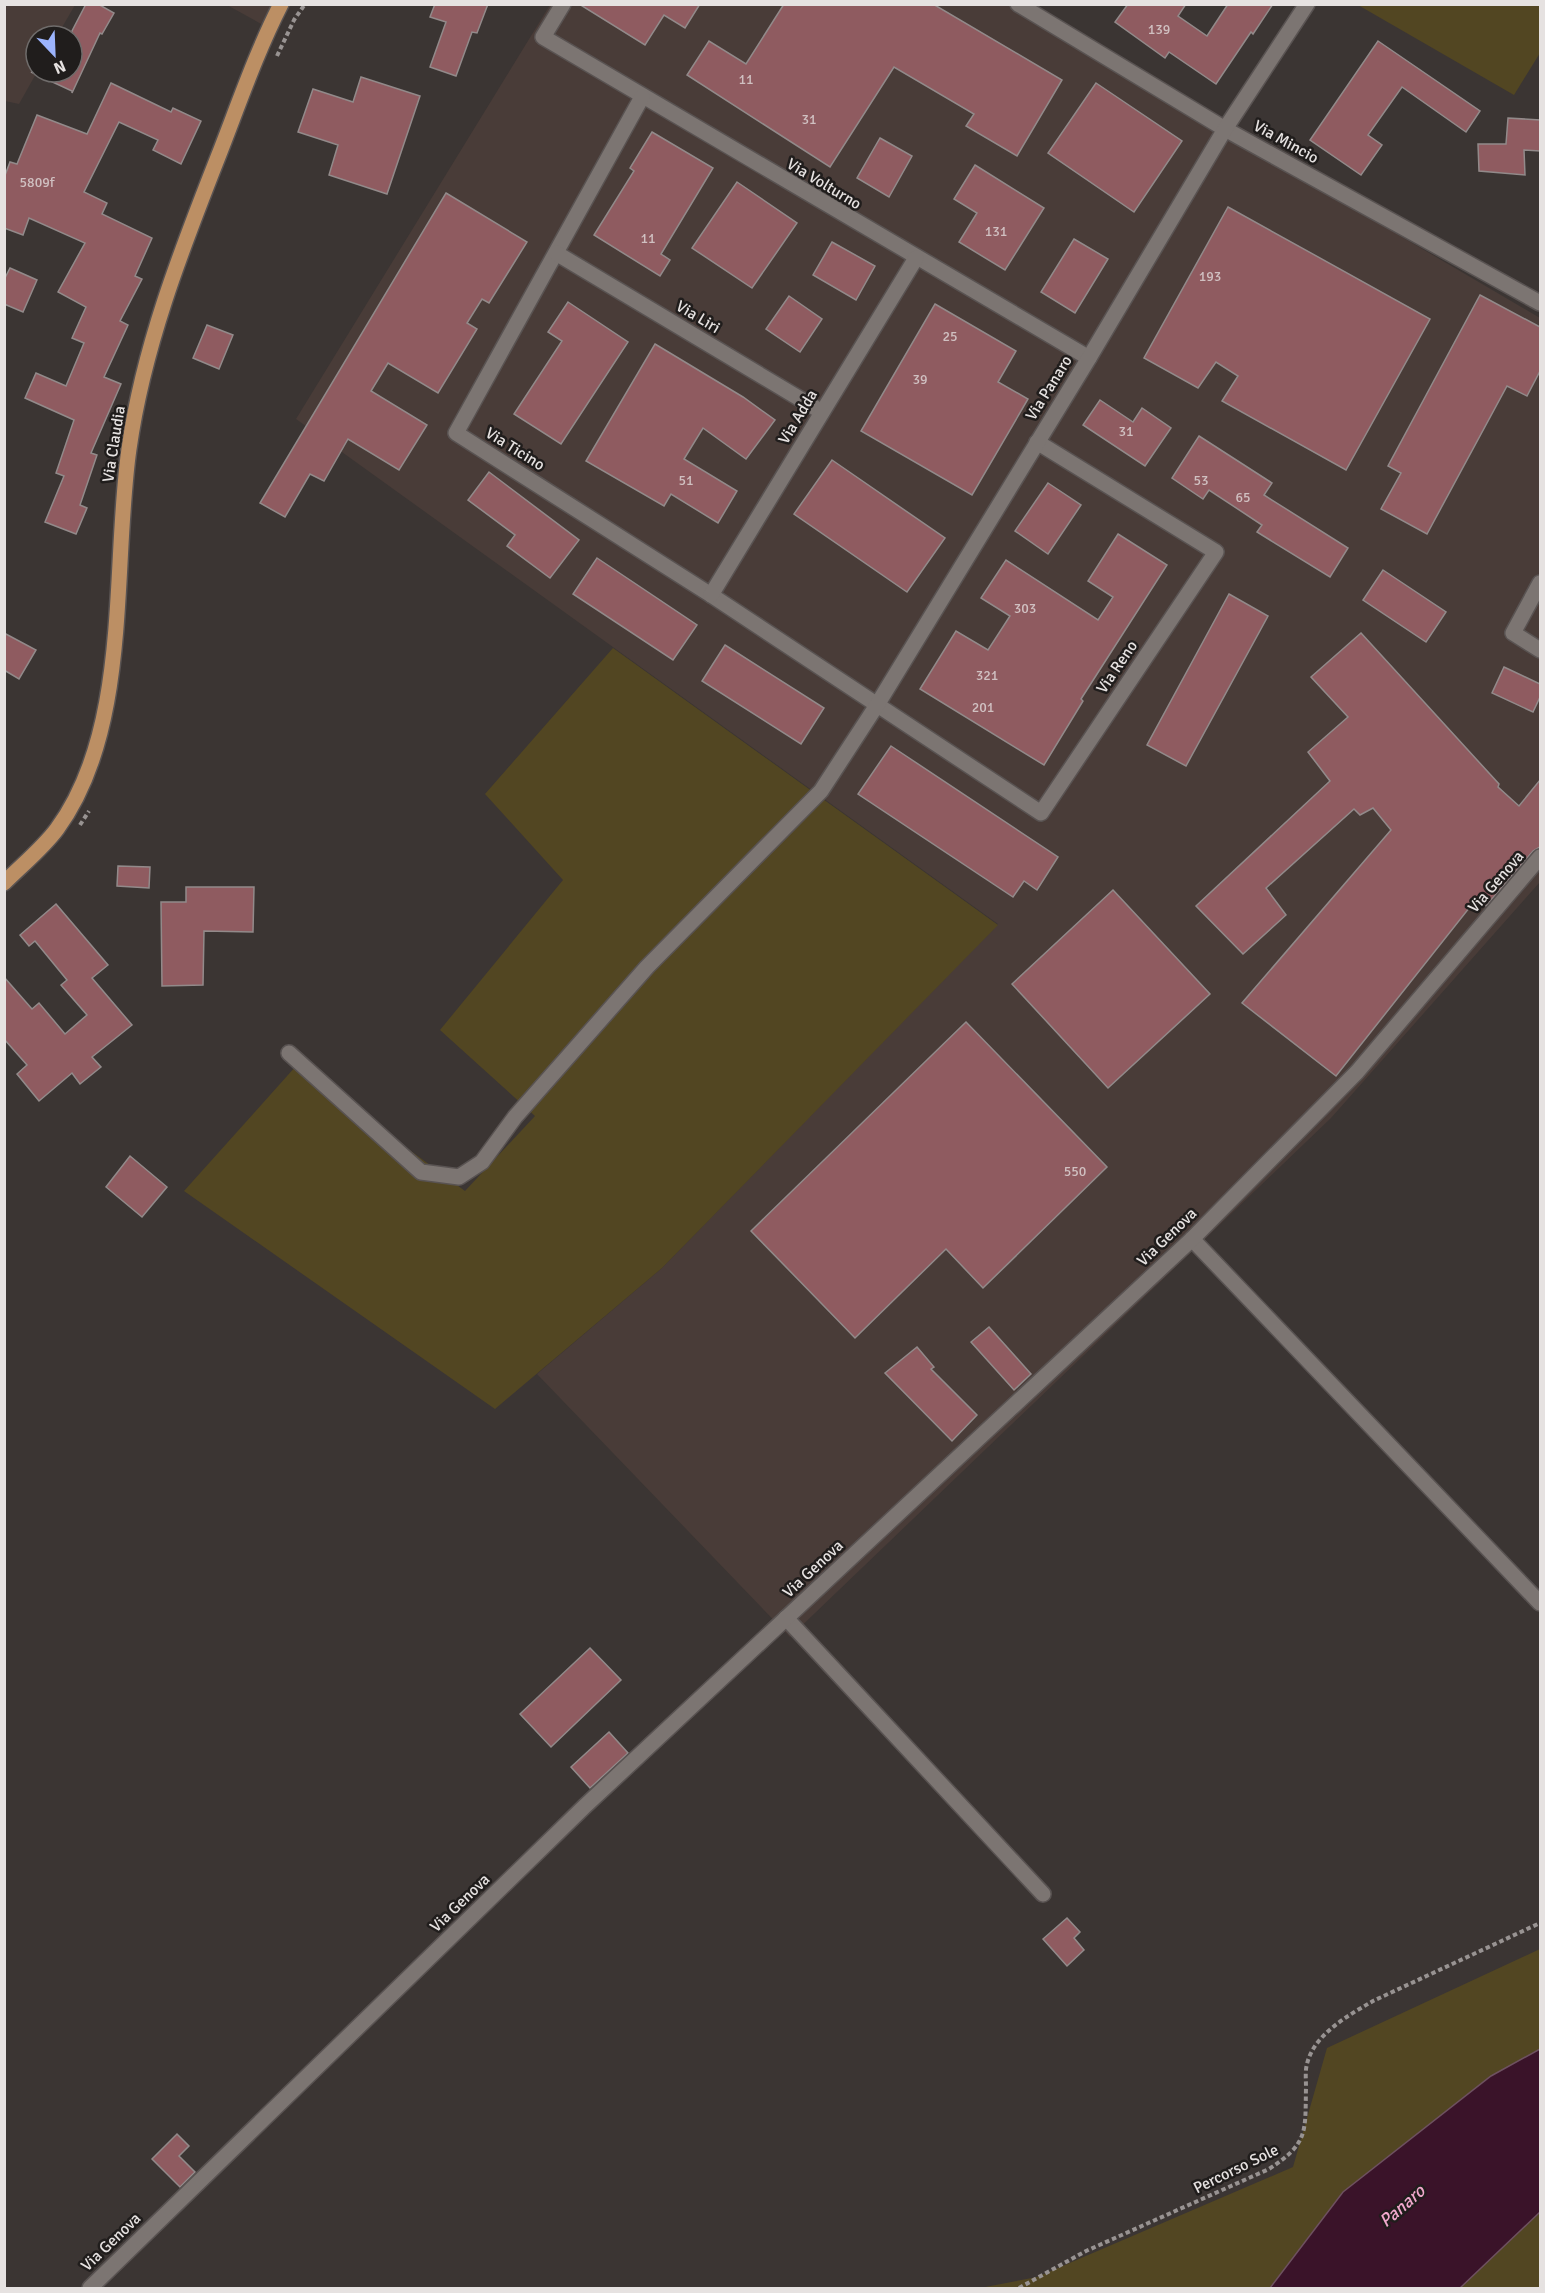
<svg xmlns="http://www.w3.org/2000/svg" width="1545" height="2293" viewBox="0 0 1545 2293" font-family="Signika,sans-serif">
<style>
.built{fill:#493c38}
.green{fill:#524622}
.water{fill:#3a1329;stroke:#6e5160;stroke-width:1.5}
.building{fill:#8f5b60;stroke:#928a8a;stroke-width:1.5}
.lines{fill:none;stroke-linecap:round;stroke-linejoin:round}
.minor-casing{stroke:#595352;stroke-width:18}
.major-casing{stroke:#595352;stroke-width:18}
.path{stroke:#989392;stroke-width:4;stroke-dasharray:4.5 3;stroke-linecap:butt}
.minor{stroke:#7c7572;stroke-width:15}
.major{stroke:#bc8f64;stroke-width:15}
.labels{text-anchor:middle;dominant-baseline:central;stroke-width:5;stroke-linejoin:round;paint-order:stroke}
.number-label{font-size:14px;fill:#d0c0c1}
.street-label{font-size:16px;fill:#e6e2e1;stroke:#201d1c}
.water-label{font-size:18px;font-style:italic;fill:#f1a8cd;stroke:#201d1c}
</style>
<rect width="100%" height="100%" fill="#3b3533"/>
<g class="built">
<polygon points="4,5 75,5 57,36 36,36 37,72 19,104 5,101"/>
<polygon points="227,5 290,5 274,31"/>
<polygon points="550,5 1029,5 1024,15 1540,318 1540,882 1331,1118 790,1637 537,1374 662,1268 998,924 296,419"/>
</g>
<g class="green">
<polygon points="1358,5 1540,5 1540,53 1514,95"/>
<polygon points="613,648 998,925 662,1268 495,1409 184,1191 296,1066 465,1191 535,1116 440,1030 563,880 485,794"/>
<polygon points="1540,1949 1540,2049 1491,2076 1343,2192 1270,2288 980,2288 1037,2277 1293,2167 1327,2048"/>
<polygon points="1540,2212 1540,2288 1460,2288"/>
</g>
<polygon class="water" points="1540,2049 1540,2212 1460,2288 1270,2288 1343,2192 1491,2076"/>
<g class="building">
<polygon points="86,4 98,4 114,13 102,34 100,33 72,93 72,91 31,72 72,72 72,31"/>
<polygon points="435,4 488,4 477,33 472,32 456,76 430,67 446,22 430,17"/>
<polygon points="579,4 700,4 685,28 664,15 645,45"/>
<polygon points="784,4 933,4 1062,80 1017,156 966,126 974,114 894,67 830,167 687,75 709,41 746,64"/>
<polygon points="1128,4 1186,4 1178,16 1207,36 1228,4 1273,4 1253,34 1251,32 1216,84 1169,52 1165,58 1115,22"/>
<polygon points="1378,41 1480,111 1466,132 1402,87 1368,135 1382,145 1361,175 1310,140"/>
<polygon points="361,77 420,96 387,194 329,175 338,145 298,132 313,89 353,102"/>
<polygon points="111,83 171,112 173,108 201,121 181,164 153,150 158,140 119,122 84,192 107,203 102,214 152,238 135,276 142,279 120,321 128,325 104,377 121,384 91,453 97,455 80,505 87,508 76,534 45,522 64,476 56,473 74,420 25,398 36,373 66,386 84,343 72,338 86,307 58,292 85,243 29,218 23,235 4,228 4,178 10,162 17,164 37,115 87,134"/>
<polygon points="1096,83 1182,141 1134,212 1048,153"/>
<polygon points="1508,118 1540,120 1540,151 1524,150 1525,175 1479,171 1478,144 1506,144"/>
<polygon points="652,132 713,168 661,254 670,260 660,276 594,235 634,171 630,168"/>
<polygon points="880,138 912,156 889,197 857,178"/>
<polygon points="975,165 1044,208 1005,270 959,242 977,213 954,199"/>
<polygon points="737,182 797,223 752,288 692,248"/>
<polygon points="446,193 527,242 489,303 482,299 467,323 477,329 438,393 388,363 371,391 427,425 399,470 348,439 324,481 310,474 285,517 260,503"/>
<polygon points="1228,207 1430,319 1346,470 1222,401 1238,376 1216,362 1198,388 1144,358"/>
<polygon points="1074,239 1108,259 1075,313 1041,292"/>
<polygon points="832,242 875,266 856,300 813,275"/>
<polygon points="10,268 37,280 23,312 4,304 4,280"/>
<polygon points="1480,295 1540,327 1540,371 1527,396 1507,386 1427,534 1381,509 1401,473 1388,466"/>
<polygon points="789,296 822,319 800,352 766,329"/>
<polygon points="568,302 628,342 561,444 514,414 562,341 548,332"/>
<polygon points="935,304 1016,351 998,382 1028,399 972,495 861,431"/>
<polygon points="207,325 233,335 219,369 193,358"/>
<polygon points="655,344 743,397 775,420 746,459 703,428 684,459 737,491 718,523 671,494 664,506 586,461"/>
<polygon points="1100,400 1133,422 1142,408 1171,428 1145,466 1083,425"/>
<polygon points="1199,436 1272,483 1264,495 1348,548 1330,577 1257,532 1262,525 1209,490 1203,499 1172,478"/>
<polygon points="832,460 945,538 907,592 794,514"/>
<polygon points="489,472 579,540 550,578 507,546 515,535 468,500"/>
<polygon points="1048,483 1081,505 1048,554 1015,531"/>
<polygon points="1118,534 1167,565 1081,699 1083,701 1044,765 920,689 956,631 988,650 1010,616 981,598 1006,560 1098,620 1113,597 1088,581"/>
<polygon points="597,558 697,625 673,660 573,594"/>
<polygon points="1383,570 1446,612 1426,642 1363,600"/>
<polygon points="1229,594 1268,616 1186,766 1147,745"/>
<polygon points="4,633 36,650 19,679 4,670"/>
<polygon points="1361,633 1499,784 1498,787 1519,806 1540,780 1540,847 1533,851 1486,906 1477,898 1336,1076 1242,1003 1391,830 1373,808 1360,815 1354,809 1266,888 1286,915 1243,954 1196,906 1330,781 1308,752 1348,717 1311,677"/>
<polygon points="725,645 824,708 801,744 702,681"/>
<polygon points="1504,667 1540,684 1540,697 1533,712 1492,693"/>
<polygon points="891,746 1058,857 1037,890 1024,881 1013,897 858,794"/>
<polygon points="118,866 150,867 149,888 117,886"/>
<polygon points="186,887 254,887 253,932 204,931 203,985 162,986 161,902 186,902"/>
<polygon points="1113,890 1210,994 1108,1088 1012,984"/>
<polygon points="56,904 108,965 92,978 132,1025 92,1057 101,1067 80,1084 72,1073 39,1101 17,1074 27,1065 4,1039 4,977 32,1009 39,1003 65,1034 87,1015 61,985 67,980 35,941 29,946 20,935"/>
<polygon points="966,1022 1107,1167 983,1288 946,1249 855,1338 751,1231"/>
<polygon points="130,1156 167,1187 142,1217 106,1187"/>
<polygon points="989,1327 1031,1374 1014,1390 971,1342"/>
<polygon points="917,1347 934,1367 931,1369 977,1415 952,1441 885,1373"/>
<polygon points="590,1648 621,1680 551,1747 520,1714"/>
<polygon points="609,1732 628,1753 590,1788 571,1767"/>
<polygon points="1067,1918 1080,1932 1074,1938 1084,1950 1067,1966 1043,1939"/>
<polygon points="177,2134 189,2146 179,2156 195,2172 180,2187 152,2159"/>
</g>
<g class="lines">
<defs>
<g id="minor">
<polyline points="563,4 543,37 1089,358"/>
<polyline points="1018,4 1225,129 1540,303"/>
<polyline points="642,97 456,433 711,595 1041,813 1216,552 1037,442"/>
<polyline points="556,253 822,412"/>
<polyline points="1540,583 1513,633 1540,650"/>
<polyline points="711,595 916,258"/>
<polyline points="289,1053 421,1172 459,1177 482,1162 515,1117 647,967 821,791 877,705 1089,358 1225,129 1307,4"/>
<polyline points="1192,1239 1540,1603"/>
<polyline points="786,1618 1043,1894"/>
<polyline points="90,2288 585,1806 1192,1239 1357,1072 1540,857"/>
</g>
<path id="major" d="M 4,883 C 22,865 43,848 57,829 C 131,728 112,568 129,449 C 143,348 181,251 218,157 C 238,106 256,53 281,4"/>
</defs>
<use href="#minor" class="minor-casing"/>
<use href="#major" class="major-casing"/>
<g class="path">
<polyline points="277,56 294,20 305,4"/>
<polyline points="80,825 89,811"/>
<path d="M 1019,2288 L 1086,2251 L 1269,2169 C 1309,2143 1305,2132 1306,2087 C 1306,2080 1305,2071 1307,2064 C 1314,2034 1349,2015 1373,2001 L 1540,1923"/>
</g>
<use href="#minor" class="minor"/>
<use href="#major" class="major"/>
</g>
<g class="labels">
<g class="number-label">
<text x="1159" y="29">139</text>
<text x="746" y="79">11</text>
<text x="809" y="119">31</text>
<text x="37" y="182">5809f</text>
<text x="996" y="231">131</text>
<text x="648" y="238">11</text>
<text x="1210" y="276">193</text>
<text x="950" y="336">25</text>
<text x="920" y="379">39</text>
<text x="1126" y="431">31</text>
<text x="686" y="480">51</text>
<text x="1201" y="480">53</text>
<text x="1243" y="497">65</text>
<text x="1025" y="608">303</text>
<text x="987" y="675">321</text>
<text x="983" y="707">201</text>
<text x="1075" y="1171">550</text>
</g>
<g class="street-label">
<text transform="translate(1286 142) rotate(29)">Via Mincio</text>
<text transform="translate(824 184) rotate(31)">Via Volturno</text>
<text transform="translate(698 317) rotate(31)">Via Liri</text>
<text transform="translate(1049 388) rotate(-58)">Via Panaro</text>
<text transform="translate(798 417) rotate(-59)">Via Adda</text>
<text transform="translate(114 444) rotate(-81)">Via Claudia</text>
<text transform="translate(515 449) rotate(32)">Via Ticino</text>
<text transform="translate(1117 667) rotate(-56)">Via Reno</text>
<text transform="translate(1496 882) rotate(-49)">Via Genova</text>
<text transform="translate(1167 1237) rotate(-44)">Via Genova</text>
<text transform="translate(813 1569) rotate(-43)">Via Genova</text>
<text transform="translate(460 1903) rotate(-44)">Via Genova</text>
<text transform="translate(1236 2169) rotate(-26)">Percorso Sole</text>
<text transform="translate(111 2242) rotate(-44)">Via Genova</text>
</g>
<g class="water-label">
<text transform="translate(1402 2206) rotate(-41)">Panaro</text>
</g>
</g>
<rect width="1545" height="2293" fill="none" stroke="#e6e2e1" stroke-width="12"/>
<g transform="translate(54 54) rotate(157)"><circle r="28" fill="#201d1c" stroke="#6f6c6b" stroke-width="1.5"/>
<path d="M0-4.5L10 22L0 15L-10 22Z" fill="#9cb4fd"/>
<text y="-9" font-size="16" font-weight="bold" text-anchor="middle" fill="#e6e2e1">N</text>
</g>
</svg>
